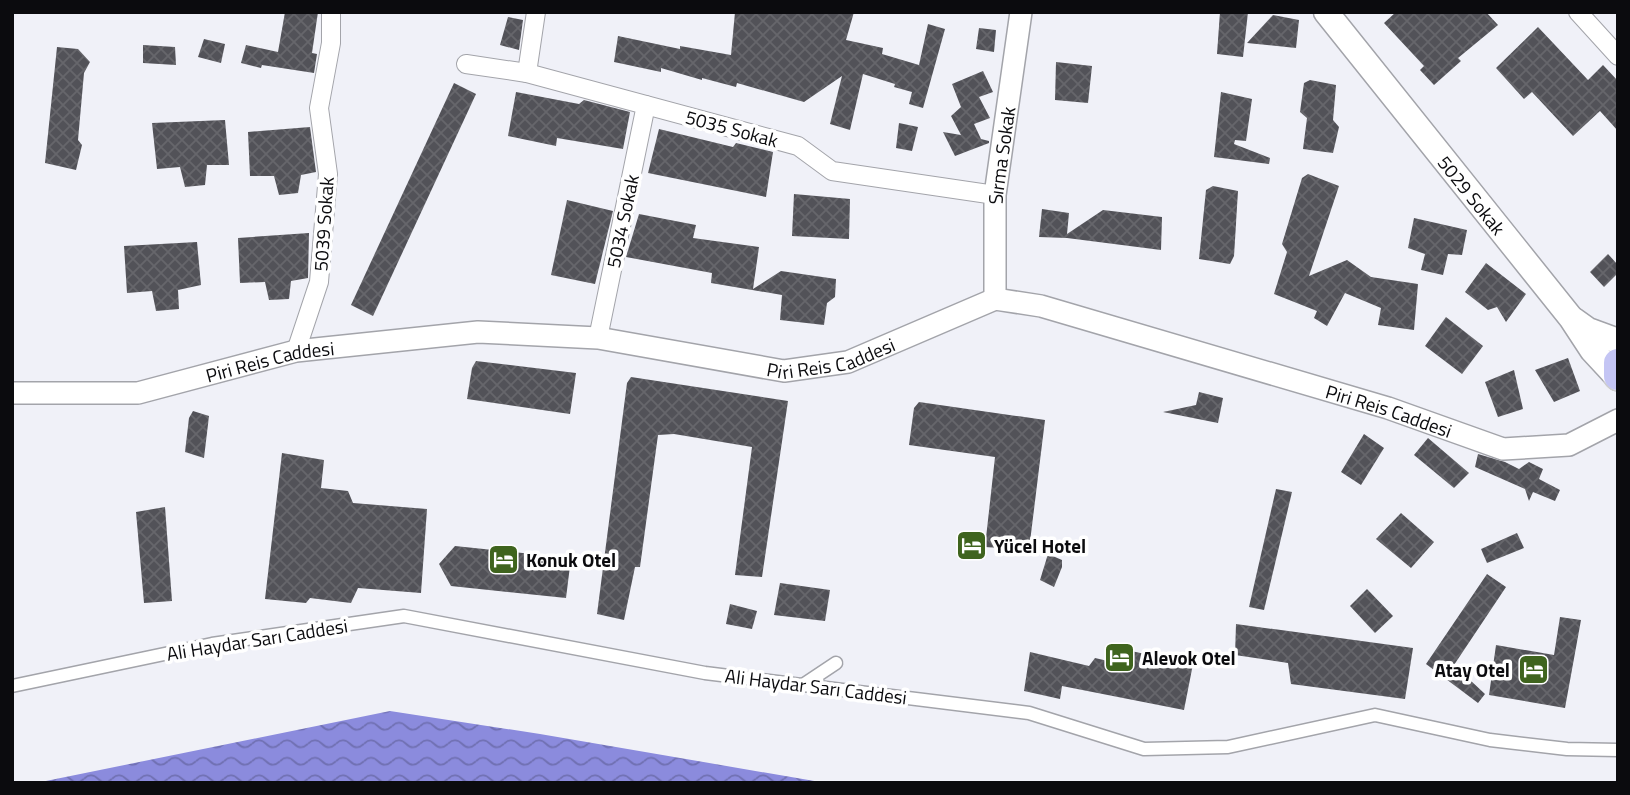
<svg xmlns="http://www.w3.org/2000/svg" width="1630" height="795" viewBox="0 0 1630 795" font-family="'Titillium Web',sans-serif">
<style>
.water{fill:url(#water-waves)}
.building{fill:url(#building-cross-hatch)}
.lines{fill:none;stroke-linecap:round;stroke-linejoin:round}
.pedestrian-casing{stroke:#a3a4aa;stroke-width:15}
.minor-casing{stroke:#a3a4aa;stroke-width:20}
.tertiary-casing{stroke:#a3a4aa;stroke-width:24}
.secondary-casing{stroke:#a3a4aa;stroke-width:27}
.primary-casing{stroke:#cececf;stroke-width:31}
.pedestrian{stroke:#fff;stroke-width:12}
.minor{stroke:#fff;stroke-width:18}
.tertiary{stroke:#fff;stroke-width:21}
.secondary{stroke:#fff;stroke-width:24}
.primary{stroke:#c4c5f4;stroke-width:28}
.labels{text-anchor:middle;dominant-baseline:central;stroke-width:7;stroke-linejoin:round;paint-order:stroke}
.street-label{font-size:19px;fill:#0b0b0e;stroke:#fff}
.poi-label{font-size:19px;font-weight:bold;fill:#0b0b0e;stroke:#fff;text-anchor:start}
</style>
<defs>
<pattern id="water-waves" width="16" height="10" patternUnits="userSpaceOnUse" patternTransform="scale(1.75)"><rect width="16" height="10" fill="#8b8bdd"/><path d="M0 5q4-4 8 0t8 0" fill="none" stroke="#7070b2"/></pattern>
<pattern id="building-cross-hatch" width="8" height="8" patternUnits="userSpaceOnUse" patternTransform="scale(1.75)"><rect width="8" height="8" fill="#525258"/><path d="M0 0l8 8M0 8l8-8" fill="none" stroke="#66666b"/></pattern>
</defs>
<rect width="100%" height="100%" fill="#f0f1f8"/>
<polygon class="water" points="390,711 540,734 826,783 36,783"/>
<g class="building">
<polygon points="285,12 318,12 312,53 317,54 314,73 262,65 261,68 241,63 246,45 278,52"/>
<polygon points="735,12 854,12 846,40 883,48 882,54 919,65 928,24 945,29 923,108 909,104 912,92 894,87 895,84 863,74 850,130 830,124 842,76 804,102 737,83 736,87 702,78 702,80 661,68 661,72 614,62 618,36 680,49 680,46 731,55"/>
<polygon points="1220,12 1248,12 1243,57 1217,54"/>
<polygon points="1396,12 1486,12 1498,25 1458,58 1461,61 1434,85 1420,70 1424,66 1384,23"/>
<polygon points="1273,15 1299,20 1296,48 1247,43"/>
<polygon points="508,17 523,20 519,50 500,45"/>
<polygon points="1538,27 1588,80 1603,65 1618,81 1618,131 1600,111 1573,136 1532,92 1524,99 1496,68"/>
<polygon points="979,28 996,30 994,52 976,49"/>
<polygon points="204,39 225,44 221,63 198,57"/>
<polygon points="143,45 175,47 176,65 143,63"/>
<polygon points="57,47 78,49 90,62 84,73 78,140 82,145 76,170 45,163"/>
<polygon points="1056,62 1092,66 1088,103 1055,100"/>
<polygon points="983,71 993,92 979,97 990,118 974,124 981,139 989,141 989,143 955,156 943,132 961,135 951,116 961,107 952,84"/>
<polygon points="1310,80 1336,85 1333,120 1339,127 1333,153 1303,149 1307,118 1300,112 1304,83"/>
<polygon points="454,83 476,94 373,316 351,305"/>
<polygon points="516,92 579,104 584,100 630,112 623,149 557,138 556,146 508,136"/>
<polygon points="1221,92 1252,99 1246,141 1235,140 1234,144 1270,158 1269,164 1214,157"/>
<polygon points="225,120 229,165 207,165 205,185 185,187 180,167 157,169 152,123"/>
<polygon points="899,123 918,127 912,151 896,148"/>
<polygon points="310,127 316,172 301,175 298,193 279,195 274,176 250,176 248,132"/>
<polygon points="659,129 733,147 736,143 773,152 766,197 648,173"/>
<polygon points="1308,174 1339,186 1309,276 1347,260 1371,277 1418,284 1414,330 1378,325 1381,308 1345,293 1327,326 1314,318 1317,311 1274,294 1287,252 1282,244 1302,178"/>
<polygon points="1213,186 1238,191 1234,256 1230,264 1199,259 1206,190"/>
<polygon points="794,194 850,199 849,239 792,236"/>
<polygon points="567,200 613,211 595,284 551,275"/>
<polygon points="1042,209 1069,213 1067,234 1103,210 1162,217 1161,250 1067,238 1039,237"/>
<polygon points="639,214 696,225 693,238 759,247 753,289 781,271 836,279 835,297 827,303 824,325 780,320 782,295 711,283 712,273 626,257"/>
<polygon points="1414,218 1467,230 1462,255 1448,254 1443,275 1421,270 1425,254 1408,248"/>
<polygon points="309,233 308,278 291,281 289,299 269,300 265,282 240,283 238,238"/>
<polygon points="197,242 201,285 178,290 179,309 156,311 152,291 127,293 124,246"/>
<polygon points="1608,254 1618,265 1618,273 1604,287 1590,272"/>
<polygon points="1486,263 1526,294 1506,322 1497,307 1488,310 1465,292"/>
<polygon points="1446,317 1483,346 1462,374 1425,346"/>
<polygon points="1568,358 1580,391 1554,402 1535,370"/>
<polygon points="476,361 576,373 570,414 467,399 472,368"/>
<polygon points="1514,370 1523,409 1498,417 1485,382"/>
<polygon points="631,377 788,401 762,577 735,575 752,447 674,434 658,435 640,567 635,567 624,620 597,614 627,383"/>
<polygon points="1199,392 1223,398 1218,423 1163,412 1196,405"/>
<polygon points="919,402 1045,420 1029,550 985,547 995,457 909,445 914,408"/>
<polygon points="193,411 209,416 204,458 185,452 189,418"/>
<polygon points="1364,434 1384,448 1361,485 1341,472"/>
<polygon points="1428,438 1469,473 1454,488 1414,455"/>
<polygon points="282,453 324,460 321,488 348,491 353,503 427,509 421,593 358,588 351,603 310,598 306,603 265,599"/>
<polygon points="1478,454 1505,462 1519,469 1529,462 1543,469 1539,479 1560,490 1555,501 1533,492 1529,501 1525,489 1475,467"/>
<polygon points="1276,489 1292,492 1264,610 1249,607"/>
<polygon points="165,507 172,601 144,603 136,512"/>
<polygon points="1401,513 1434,542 1411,568 1376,539"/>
<polygon points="1517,533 1524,548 1487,563 1481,549"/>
<polygon points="455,546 571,558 566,598 451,586 439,564"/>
<polygon points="1048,554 1062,560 1062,567 1054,587 1040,580"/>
<polygon points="1487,574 1506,587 1454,665 1485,694 1478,703 1426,664"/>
<polygon points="780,583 830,590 825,621 774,615"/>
<polygon points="1367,589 1393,616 1375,633 1350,606"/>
<polygon points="730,604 757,611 752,629 726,624"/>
<polygon points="1560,617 1581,620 1565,708 1489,695 1496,645 1554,655"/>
<polygon points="1236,624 1413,648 1405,699 1291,684 1288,663 1235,655"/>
<polygon points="1131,651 1193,664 1184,710 1062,686 1060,699 1024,691 1030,652 1089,666 1095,658 1125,665"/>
</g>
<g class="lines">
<defs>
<g id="pedestrian">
<polyline points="803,685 836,663"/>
<polyline points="12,686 212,644 404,616 705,673 1029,713 1144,749 1228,747 1375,715 1490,740 1567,749 1618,750"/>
</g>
<g id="minor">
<polyline points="1578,12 1618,56"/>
<polyline points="466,64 527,73 798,146 832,171 995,195"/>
<polyline points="527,73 536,12"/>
<polyline points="598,338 646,105"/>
<polyline points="296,351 319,282 328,174 319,108 331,43 331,12"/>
</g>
<g id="tertiary">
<path id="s1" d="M 995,299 L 995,195 L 1021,12"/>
<path id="s2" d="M 12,393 L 138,393 L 296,351 L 478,332 L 598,338 L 784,371 L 848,362 L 995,299 L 1041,306 L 1388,408 L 1503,449 L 1569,445 L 1618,420"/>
</g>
<g id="secondary">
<path id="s3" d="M 1326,12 L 1571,318 L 1592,350 L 1618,378"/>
<polyline points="1574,320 1588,330 1618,341"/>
</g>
<polyline id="primary" points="1618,363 1618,376"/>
</defs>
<use href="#pedestrian" class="pedestrian-casing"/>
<use href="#minor" class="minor-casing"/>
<use href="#tertiary" class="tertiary-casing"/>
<use href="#secondary" class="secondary-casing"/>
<use href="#primary" class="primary-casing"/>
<use href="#pedestrian" class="pedestrian"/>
<use href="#minor" class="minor"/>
<use href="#tertiary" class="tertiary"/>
<use href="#secondary" class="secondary"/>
<use href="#primary" class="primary"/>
</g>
<defs>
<symbol id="hotel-square" viewBox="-11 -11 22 22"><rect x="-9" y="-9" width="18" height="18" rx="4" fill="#3f641e" stroke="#fff"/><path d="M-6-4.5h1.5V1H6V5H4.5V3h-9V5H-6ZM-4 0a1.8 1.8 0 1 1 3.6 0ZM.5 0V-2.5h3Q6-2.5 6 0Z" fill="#fff"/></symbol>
</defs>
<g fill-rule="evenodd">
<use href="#hotel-square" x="954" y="528" width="35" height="35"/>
<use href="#hotel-square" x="486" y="542" width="35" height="35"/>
<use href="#hotel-square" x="1102" y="640" width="35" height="35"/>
<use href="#hotel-square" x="1516" y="652" width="35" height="35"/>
</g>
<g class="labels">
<g class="street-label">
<text transform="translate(732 128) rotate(15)">5035 Sokak</text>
<text stroke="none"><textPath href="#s1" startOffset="144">Sırma Sokak</textPath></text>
<text stroke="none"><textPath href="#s3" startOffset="234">5029 Sokak</textPath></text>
<text transform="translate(622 221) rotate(-78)">5034 Sokak</text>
<text transform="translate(323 224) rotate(-86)">5039 Sokak</text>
<text stroke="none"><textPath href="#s2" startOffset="830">Piri Reis Caddesi</textPath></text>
<text stroke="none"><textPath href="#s2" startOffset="262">Piri Reis Caddesi</textPath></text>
<text stroke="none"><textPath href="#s2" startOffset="1416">Piri Reis Caddesi</textPath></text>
<text transform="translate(257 639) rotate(-9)">Ali Haydar Sarı Caddesi</text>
<text transform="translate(816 686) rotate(7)">Ali Haydar Sarı Caddesi</text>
</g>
<g class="poi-label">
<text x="994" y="545">Yücel Hotel</text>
<text x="526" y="559">Konuk Otel</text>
<text x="1142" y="657">Alevok Otel</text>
<text x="1510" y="669" text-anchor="end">Atay Otel</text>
</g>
</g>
<rect width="1630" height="795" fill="none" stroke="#0b0b0e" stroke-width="28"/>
</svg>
